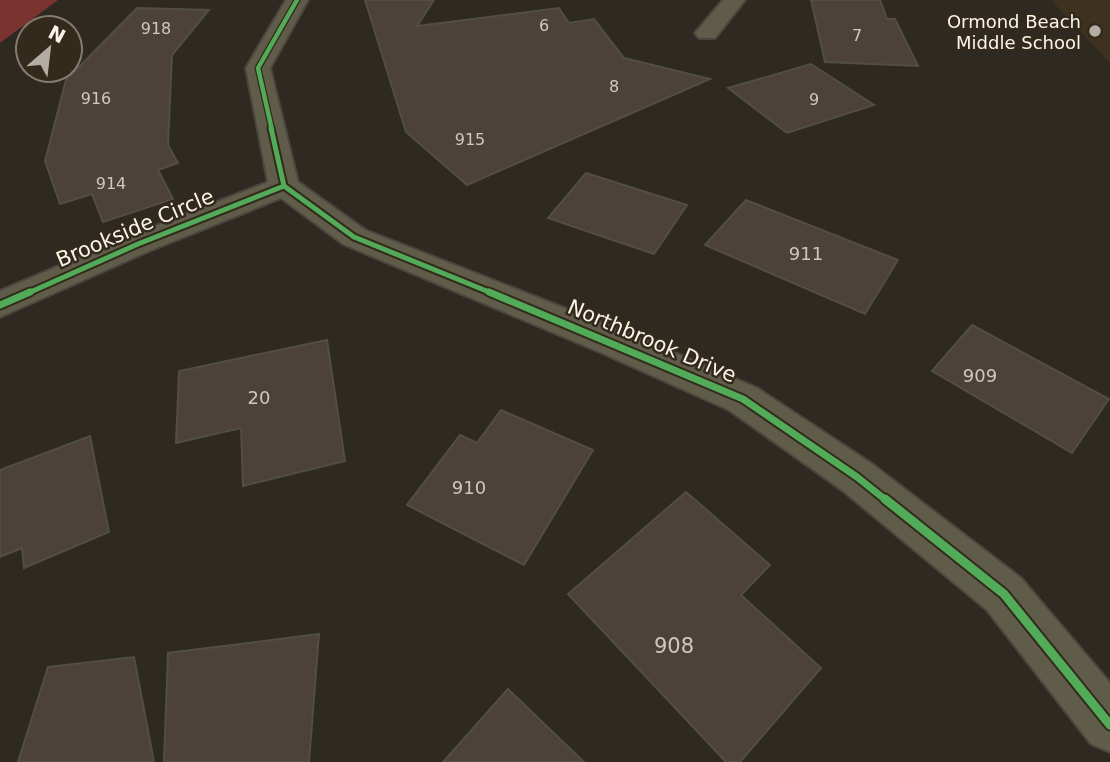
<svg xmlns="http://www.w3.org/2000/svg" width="1110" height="762" viewBox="0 0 1110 762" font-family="'DejaVu Sans',sans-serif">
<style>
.built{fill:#3e321f}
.green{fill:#7a332f}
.building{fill:#4c4239;stroke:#534d48;stroke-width:2}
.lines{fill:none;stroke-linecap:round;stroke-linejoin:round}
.minor-casing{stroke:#4a453e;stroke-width:4}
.minor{fill:#5f5c49;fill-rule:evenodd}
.cycleway-far3-casing{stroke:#332a1c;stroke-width:7}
.cycleway-far2-casing{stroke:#332a1c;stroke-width:9}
.cycleway-far1-casing{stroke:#332a1c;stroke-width:11}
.cycleway-casing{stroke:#332a1c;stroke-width:13}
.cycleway-far3{stroke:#51ab58;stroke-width:4.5}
.cycleway-far2{stroke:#51ab58;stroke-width:5}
.cycleway-far1{stroke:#51ab58;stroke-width:7}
.cycleway{stroke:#51ab58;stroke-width:9}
.poi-dot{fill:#b3ada4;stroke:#332a1c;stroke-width:2.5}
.labels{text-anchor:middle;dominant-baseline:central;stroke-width:5;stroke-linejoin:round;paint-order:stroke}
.far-number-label{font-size:16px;fill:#cec8be}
.far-poi-label{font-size:18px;fill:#faf4eb;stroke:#332a1c;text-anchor:end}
.number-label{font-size:18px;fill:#cec8be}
.street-label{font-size:21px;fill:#faf4eb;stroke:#332a1c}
.near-number-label{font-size:21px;fill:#cec8be}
</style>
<rect width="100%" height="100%" fill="#2e2921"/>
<polygon class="built" points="1051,0 1110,0 1110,63"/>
<polygon class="green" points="0,0 58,0 0,43"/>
<g class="building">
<polygon points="365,0 434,0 417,26 559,8 569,23 594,19 624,58 710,79 467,185 406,132"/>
<polygon points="811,0 880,0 887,19 895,19 918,66 825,62"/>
<polygon points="137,8 209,10 172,55 168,145 178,163 158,170 173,199 103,222 92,194 60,204 45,161 66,80"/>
<polygon points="811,64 874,105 787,133 728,88"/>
<polygon points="586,173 687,205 654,254 548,218"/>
<polygon points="746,200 898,260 865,314 705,245"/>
<polygon points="972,325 1109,399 1072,453 932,371"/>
<polygon points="327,340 345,461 243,486 241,428 176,443 179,371"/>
<polygon points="501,410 593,450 524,565 407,505 460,435 477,443"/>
<polygon points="90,436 109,532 24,568 22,548 0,557 0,470"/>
<polygon points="686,492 770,565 741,595 821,668 740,762 726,762 568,594"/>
<polygon points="319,634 309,762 164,762 168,653"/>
<polygon points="134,657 154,762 18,762 48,667"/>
<polygon points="508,689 584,762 443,762"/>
</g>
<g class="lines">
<defs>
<g id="minor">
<polygon points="286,0 308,0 270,68 298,182 365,230 628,333 757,388 872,464 1021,578 1110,683 1110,752 1091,744 987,610 842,490 729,410 602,353 343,244 281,198 149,251 0,317 0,291 127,237 268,182 246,68"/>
<polygon points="723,0 745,0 715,38 699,38 695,33"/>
</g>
</defs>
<use href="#minor" class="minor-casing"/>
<use href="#minor" class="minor"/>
<defs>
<polyline id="cycleway-far3" points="272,130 258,68 297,0"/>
<g id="cycleway-far2">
<polyline points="271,128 284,186 354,237 494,294"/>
<polyline points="26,294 138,244 284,186"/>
</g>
<g id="cycleway-far1">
<polyline points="489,292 743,399 857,477 887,501"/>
<polyline points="0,305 30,292"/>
</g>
<polyline id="cycleway" points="885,499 1004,594 1110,725"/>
</defs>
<use href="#cycleway-far3" class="cycleway-far3-casing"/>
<use href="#cycleway-far2" class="cycleway-far2-casing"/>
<use href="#cycleway-far1" class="cycleway-far1-casing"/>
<use href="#cycleway" class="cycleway-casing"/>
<use href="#cycleway-far3" class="cycleway-far3"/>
<use href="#cycleway-far2" class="cycleway-far2"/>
<use href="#cycleway-far1" class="cycleway-far1"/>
<use href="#cycleway" class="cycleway"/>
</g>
<circle class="poi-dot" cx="1095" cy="31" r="7"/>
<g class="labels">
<g class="far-number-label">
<text x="544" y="25">6</text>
<text x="156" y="28">918</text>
<text x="857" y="35">7</text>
<text x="614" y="86">8</text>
<text x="96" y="98">916</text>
<text x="814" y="99">9</text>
<text x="470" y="139">915</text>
<text x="111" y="183">914</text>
</g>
<g class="far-poi-label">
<text x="1081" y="21">Ormond Beach<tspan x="1081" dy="21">Middle School</tspan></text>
</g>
<g class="number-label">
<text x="806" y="253">911</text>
<text x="980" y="375">909</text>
<text x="259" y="397">20</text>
<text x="469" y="487">910</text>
</g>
<g class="street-label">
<text transform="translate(135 228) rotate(-23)">Brookside Circle</text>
<text transform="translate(652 341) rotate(23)">Northbrook Drive</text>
</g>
<g class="near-number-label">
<text x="674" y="646">908</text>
</g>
</g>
<g transform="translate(49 49) rotate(28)"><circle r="33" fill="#332a1c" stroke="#837b6f" stroke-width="2"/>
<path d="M0-5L12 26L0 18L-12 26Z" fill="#b3ada4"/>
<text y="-10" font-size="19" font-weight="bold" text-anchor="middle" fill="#faf4eb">N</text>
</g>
</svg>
